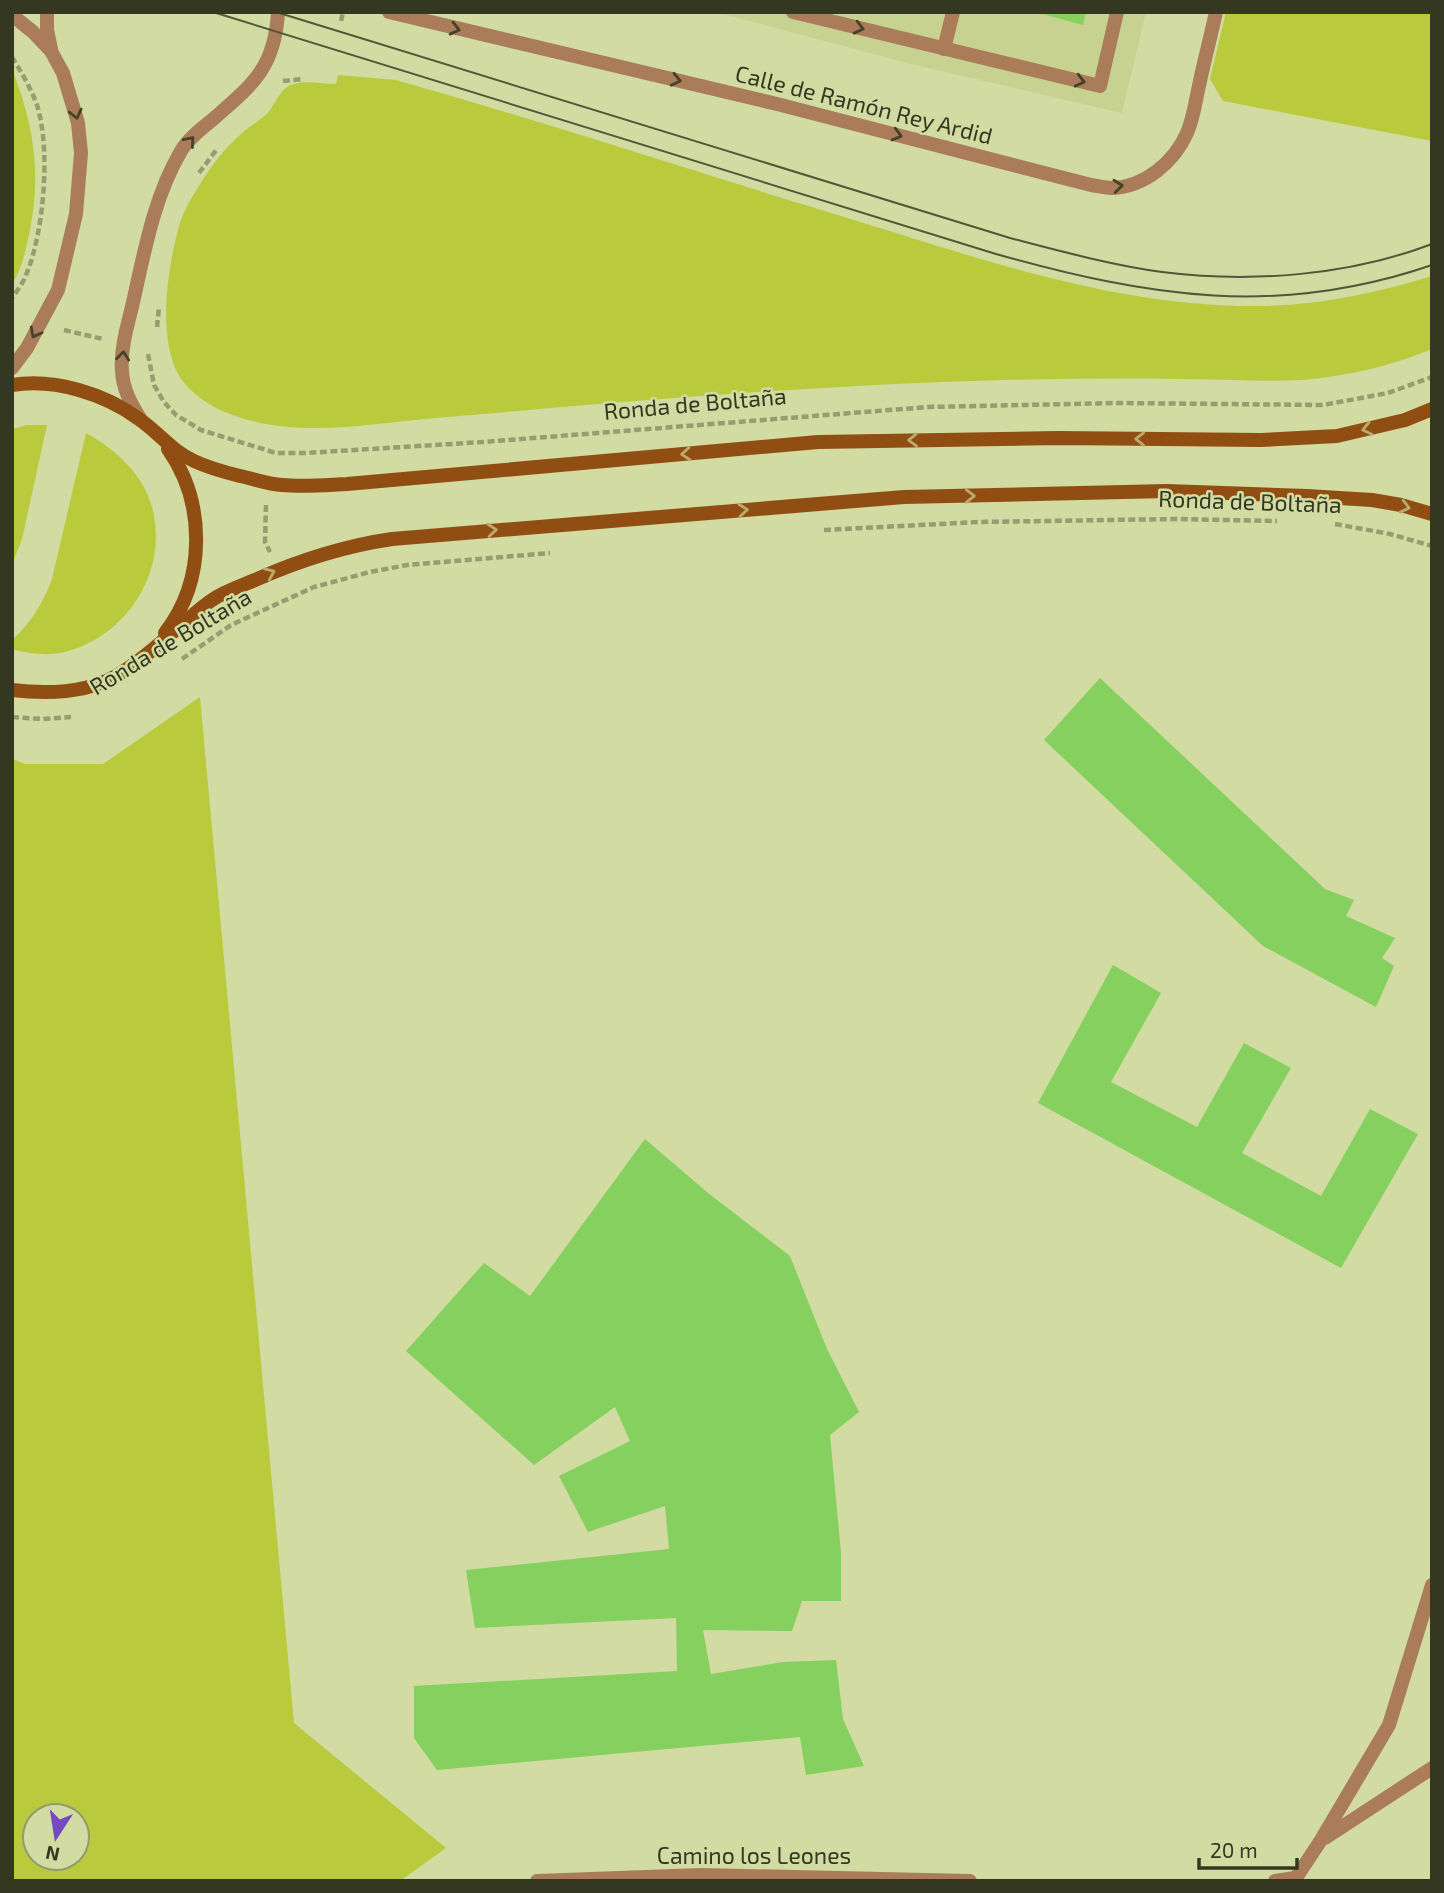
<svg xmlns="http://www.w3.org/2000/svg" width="1444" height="1893" viewBox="0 0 1444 1893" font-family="'Exo 2',sans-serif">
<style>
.built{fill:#c7d291}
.green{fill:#b9ca3d;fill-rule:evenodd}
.building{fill:#85d05f}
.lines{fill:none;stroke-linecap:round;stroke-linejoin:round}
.path{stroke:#969d71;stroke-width:4.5;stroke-dasharray:7 3.5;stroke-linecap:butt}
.service{stroke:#aa7c5a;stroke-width:14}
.minor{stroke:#aa7c5a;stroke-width:14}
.secondary{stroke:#914e12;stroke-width:14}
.tram{stroke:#525739;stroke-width:2}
.oneway{stroke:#46422a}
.oneway2{stroke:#bbaa70}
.labels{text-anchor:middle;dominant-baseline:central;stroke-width:5;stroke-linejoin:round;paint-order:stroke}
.street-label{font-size:23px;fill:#343821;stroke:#d1dba2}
</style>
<rect width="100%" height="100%" fill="#d1dba2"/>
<polygon class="built" points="716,12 1146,12 1122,113 911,64"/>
<g class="green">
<polygon points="1226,12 1432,12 1432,141 1223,101 1210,79"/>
<path d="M 12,69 C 35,128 42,176 28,239 C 25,254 21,270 12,284 Z"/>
<path d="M 338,75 L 396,80 C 541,121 684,168 828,212 C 970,255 1113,308 1263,306 C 1320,305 1377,293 1432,276 L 1432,349 C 1391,366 1347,376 1303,380 C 1262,382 1219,379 1178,379 C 1120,378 1062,379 1004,380 C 848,384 694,396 539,409 C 498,413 456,416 415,420 C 349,427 281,438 218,409 C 201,400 184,387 176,370 C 158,330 168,264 180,223 C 184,210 192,197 199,186 C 210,167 224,149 241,134 C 249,127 259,121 267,114 C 276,104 280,87 294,84 C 306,80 323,84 336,84 Z"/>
<polygon points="27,425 47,425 22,539 12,564 12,429"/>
<path d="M 86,433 C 115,449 143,474 152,507 C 169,570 128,636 65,652 C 48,656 29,654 12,649 L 12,640 C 31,623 43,603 52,579 Z"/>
<path d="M 200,697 L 294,1723 L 446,1848 L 400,1881 L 12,1881 L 12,759 L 25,764 L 103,764 ZM 77,1816 L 77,1858 L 35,1858 L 35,1816 Z"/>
</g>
<g class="building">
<polygon points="1035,12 1086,12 1083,25"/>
<polygon points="1100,678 1325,889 1354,900 1346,916 1395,938 1382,958 1394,966 1376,1007 1263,946 1044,740"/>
<polygon points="1113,965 1161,993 1111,1082 1197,1127 1244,1043 1291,1068 1242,1153 1321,1196 1370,1109 1418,1134 1341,1268 1038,1103"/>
<polygon points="645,1139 708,1193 790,1256 827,1349 859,1412 830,1435 841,1553 841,1601 802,1601 792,1631 703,1630 711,1674 783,1662 836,1660 843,1719 864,1766 806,1775 800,1737 437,1770 414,1738 414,1686 677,1671 676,1618 475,1628 466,1570 669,1549 665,1506 588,1532 559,1476 630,1441 615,1407 534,1465 406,1351 484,1263 530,1296"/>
</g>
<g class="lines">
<g class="path">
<polyline points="341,21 343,12"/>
<path d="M 12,57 C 21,72 31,88 37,105 C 51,149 44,233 26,275 C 23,283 17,291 12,298"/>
<polyline points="283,81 302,79"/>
<polyline points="199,173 217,149"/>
<polyline points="157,327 159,307"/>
<polyline points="64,330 103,339"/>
<polyline points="148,354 154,385 164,402 176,415 201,430 276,453 306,453 483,442 928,407 1118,403 1323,405 1388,393 1432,377"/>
<polyline points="266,505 265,542 270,552"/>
<polyline points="1335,524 1390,534 1432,546"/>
<polyline points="824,530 978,522 1175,519 1277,521"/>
<polyline points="182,659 231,625 314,587 370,572 407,565 550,553"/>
<polyline points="12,717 42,719 71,717"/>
</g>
<g class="service">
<polyline points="793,12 1100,86 1117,12"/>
<polyline points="944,49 953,12"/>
</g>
<g class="minor">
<polyline points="47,12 47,30 51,49"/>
<path d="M 389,12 L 777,104 L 1091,185 C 1098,186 1105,188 1112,188 C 1145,187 1174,162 1187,133 C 1194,117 1196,98 1200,81 C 1205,58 1211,35 1216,12"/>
<polyline points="12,15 33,32 51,51 63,73 78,123 81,153 76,214 58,290 27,348 12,368"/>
<path d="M 141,420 C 131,404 123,390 122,371 C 120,347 129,321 134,298 C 145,248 155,195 181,151 C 188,139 201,129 211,121 C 251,86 275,69 278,12"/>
<polyline points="1325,1838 1432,1768"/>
<polyline points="537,1881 701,1875 970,1881"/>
<polyline points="1275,1881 1295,1878"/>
<polyline points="1294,1881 1321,1840 1389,1725 1432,1585"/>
</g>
<g class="secondary">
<path d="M 12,385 C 55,378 105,394 139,419 C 159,433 172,451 194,461 C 209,468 224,472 240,476 C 254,479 268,484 282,485 C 304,487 325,485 347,484 L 818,442 L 1058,438 L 1261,440 L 1337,436 L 1405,420 L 1432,409"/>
<path d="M 165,633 C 206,580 206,503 168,449"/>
<path d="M 12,690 C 46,694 85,694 116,676 C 139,663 159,644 179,627 C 190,618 200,608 212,600 C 225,591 241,586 255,580 C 300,560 344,546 392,539 L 904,497 L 1167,491 L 1307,496 L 1372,500 L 1401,505 L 1432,514"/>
</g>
<g class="tram">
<path d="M 213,12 L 996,254 C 1149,297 1278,318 1432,265"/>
<path d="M 276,12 L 1010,238 C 1060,251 1111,265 1162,272 C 1250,283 1348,276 1432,244"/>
</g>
</g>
<defs><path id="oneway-chevron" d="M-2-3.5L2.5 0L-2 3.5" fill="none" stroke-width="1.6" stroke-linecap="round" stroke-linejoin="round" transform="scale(1.75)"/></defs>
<g class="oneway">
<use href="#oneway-chevron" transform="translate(859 28) rotate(14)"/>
<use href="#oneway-chevron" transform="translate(455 29) rotate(14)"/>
<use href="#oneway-chevron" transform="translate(676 80) rotate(13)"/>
<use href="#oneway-chevron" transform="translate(1080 81) rotate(14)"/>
<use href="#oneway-chevron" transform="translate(76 114) rotate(76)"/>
<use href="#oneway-chevron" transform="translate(897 135) rotate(15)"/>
<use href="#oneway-chevron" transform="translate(190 141) rotate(-49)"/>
<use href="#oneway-chevron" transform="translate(1118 186) rotate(-6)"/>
<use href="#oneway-chevron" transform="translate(35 333) rotate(118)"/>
<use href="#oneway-chevron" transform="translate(123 356) rotate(-84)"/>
</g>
<g class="oneway2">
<use href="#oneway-chevron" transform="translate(1367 429) rotate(167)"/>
<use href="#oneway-chevron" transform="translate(1140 439) rotate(-179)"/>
<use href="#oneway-chevron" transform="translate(913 440) rotate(179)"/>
<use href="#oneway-chevron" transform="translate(686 454) rotate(175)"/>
<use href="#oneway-chevron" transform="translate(970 496) rotate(-1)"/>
<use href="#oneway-chevron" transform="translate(1405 507) rotate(14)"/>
<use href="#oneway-chevron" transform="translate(743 510) rotate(-5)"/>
<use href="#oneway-chevron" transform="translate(492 530) rotate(-5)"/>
<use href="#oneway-chevron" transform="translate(270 573) rotate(-24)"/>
</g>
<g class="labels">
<g class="street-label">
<text transform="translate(864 104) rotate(14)">Calle de Ramón Rey Ardid</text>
<text transform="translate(695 403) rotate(-5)">Ronda de Boltaña</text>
<text transform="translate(1250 501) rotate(2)">Ronda de Boltaña</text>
<text transform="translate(170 641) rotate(-31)">Ronda de Boltaña</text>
<text x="754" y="1855">Camino los Leones</text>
</g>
</g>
<rect width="1444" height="1893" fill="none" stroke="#343821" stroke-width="28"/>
<g transform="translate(56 1837) rotate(192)"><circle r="33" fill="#d1dba2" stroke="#929a6e" stroke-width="2"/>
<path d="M0-5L12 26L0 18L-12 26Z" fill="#7549c2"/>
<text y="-10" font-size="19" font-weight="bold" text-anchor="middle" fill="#343821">N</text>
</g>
<path d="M1199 1858v10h98v-10" fill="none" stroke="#343821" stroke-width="3.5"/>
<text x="1210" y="1858" font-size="21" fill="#343821" stroke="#d1dba2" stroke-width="5" paint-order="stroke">20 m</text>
</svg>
